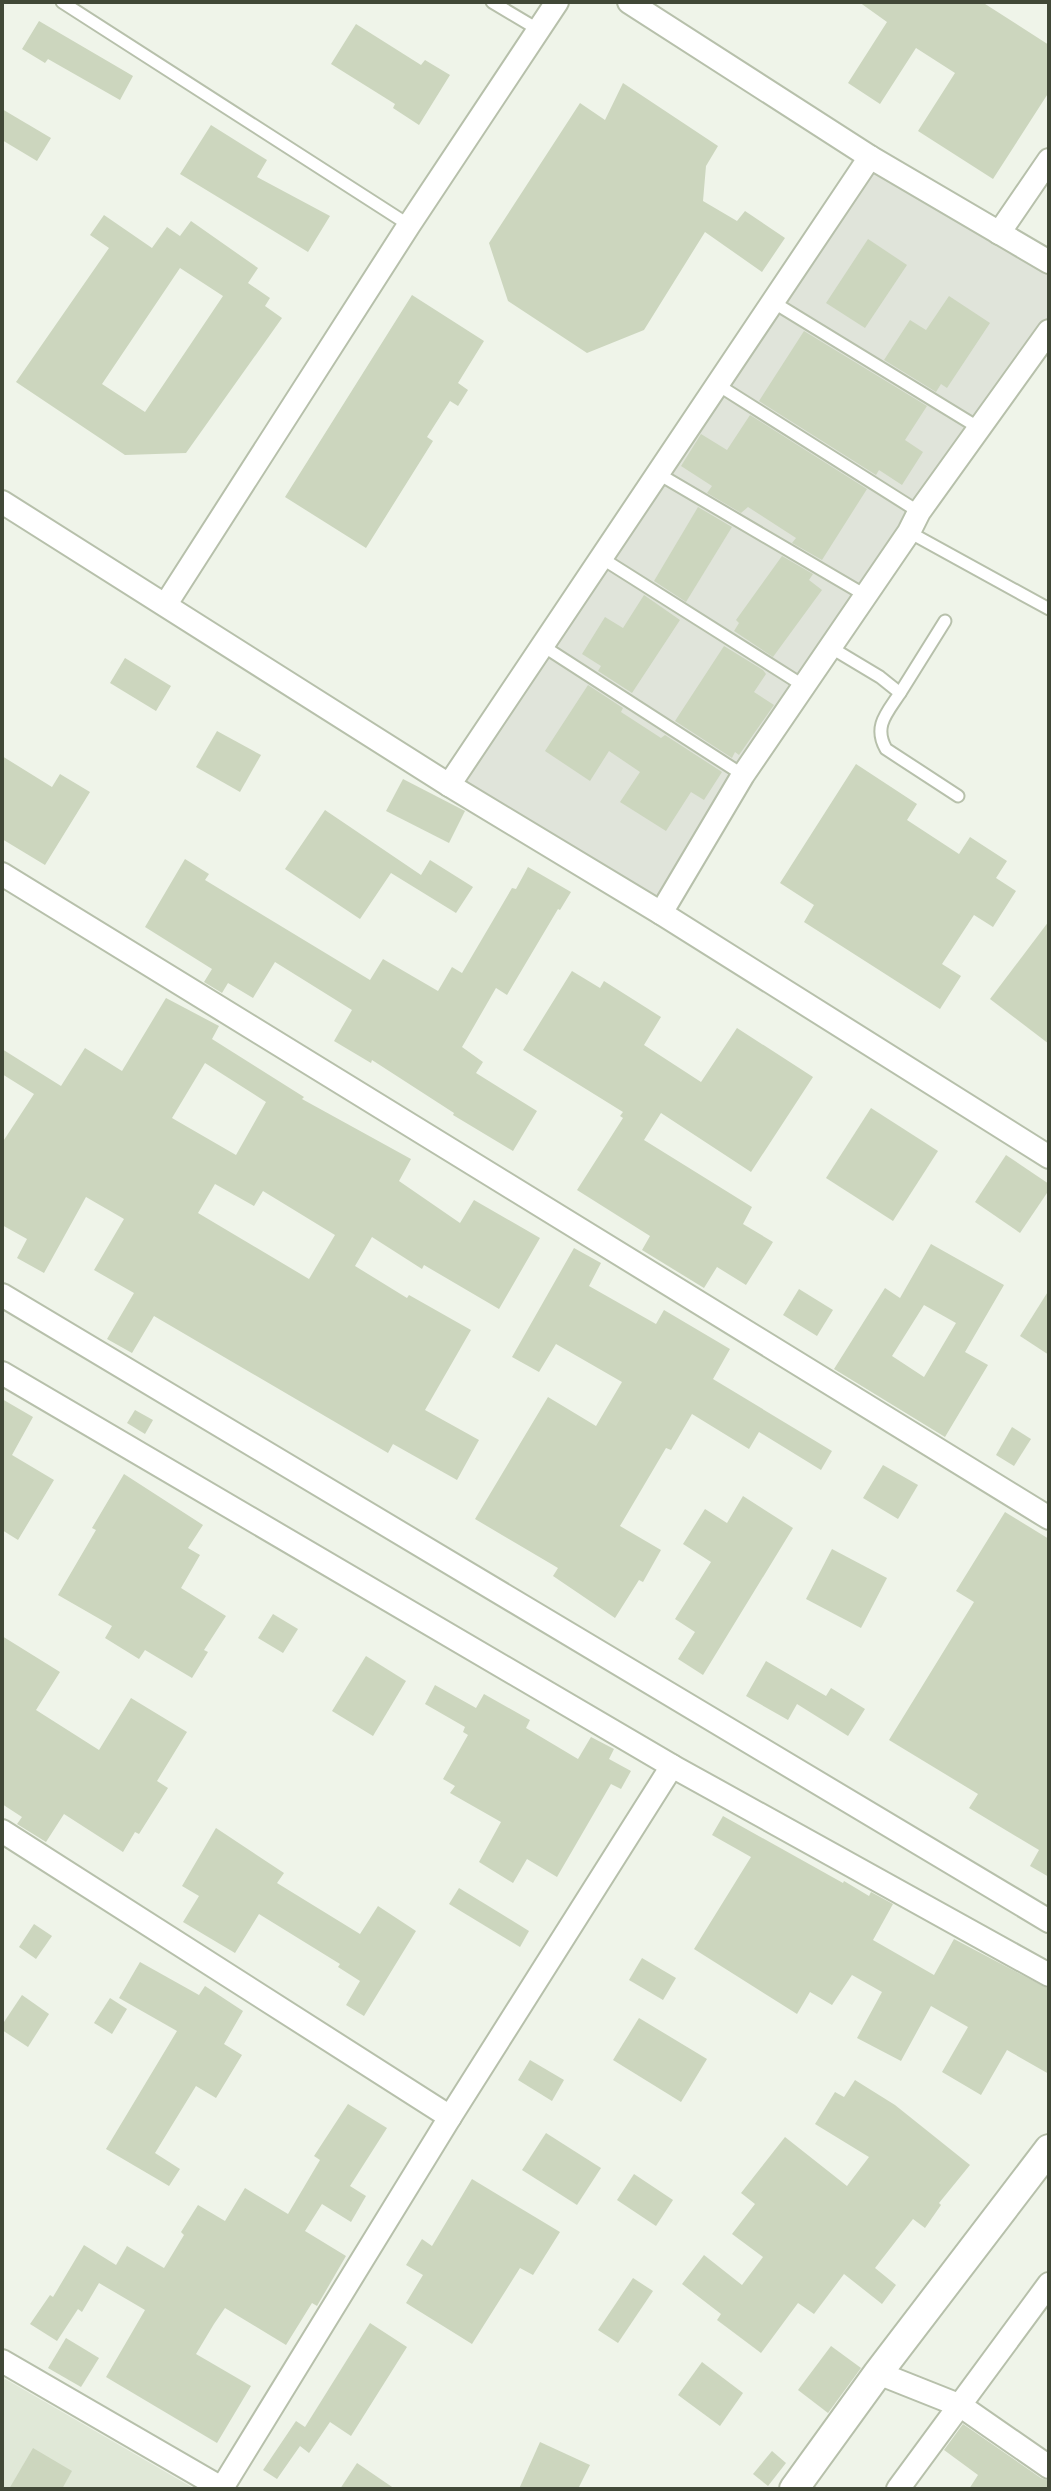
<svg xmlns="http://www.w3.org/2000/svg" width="1051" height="2491" viewBox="0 0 1051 2491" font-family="Manrope,sans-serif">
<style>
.residential{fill:#e0e8d7}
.industrial{fill:#e0e4da}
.building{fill:#ccd6be;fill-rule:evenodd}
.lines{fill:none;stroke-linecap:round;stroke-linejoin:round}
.service-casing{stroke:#b7c0ab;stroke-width:15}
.minor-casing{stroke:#b7c0ab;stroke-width:26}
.tertiary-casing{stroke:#b7c0ab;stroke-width:32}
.service{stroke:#fff;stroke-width:11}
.minor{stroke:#fff;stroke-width:22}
.tertiary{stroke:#fff;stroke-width:28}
</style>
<rect width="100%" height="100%" fill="#eff4e9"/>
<polygon class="residential" points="2,2377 195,2489 2,2489"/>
<polygon class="industrial" points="870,157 1049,262 1049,333 663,910 450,778"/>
<g class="building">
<polygon points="859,2 982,2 1049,45 1049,92 993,179 918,131 955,73 916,48 880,104 848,83 887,22"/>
<polygon points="39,21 133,76 120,100 48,59 45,63 22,49"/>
<polygon points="356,24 421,65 425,60 450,75 419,125 393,108 395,104 331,64"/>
<polygon points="623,83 718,146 706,166 703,201 737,221 745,211 785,238 762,272 705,232 644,330 587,353 508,301 489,243 580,103 605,120"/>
<polygon points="2,109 51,138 37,161 2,140"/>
<polygon points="211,125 267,160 257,177 330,216 308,252 180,174"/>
<path d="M 104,215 L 152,248 L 167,227 L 180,236 L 191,221 L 258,268 L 248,283 L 270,298 L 265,306 L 282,318 L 186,453 L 125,455 L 16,382 L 109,248 L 90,235 ZM 180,268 L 223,296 L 145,412 L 102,384 Z"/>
<polygon points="868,239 907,265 865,328 826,303"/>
<polygon points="412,295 484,341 458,383 468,390 458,406 450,401 427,437 433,441 366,548 285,497"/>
<polygon points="949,296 990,323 947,388 941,384 936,392 884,360 910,320 926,330"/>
<polygon points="804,331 927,406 905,440 923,452 902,485 879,470 876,475 759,401"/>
<polygon points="750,415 867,489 822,560 792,543 796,538 748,507 741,513 707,493 712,486 681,466 701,434 727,450"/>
<polygon points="698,507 732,527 686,602 654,581"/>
<polygon points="782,556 813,574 809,580 822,590 773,657 734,631 739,623 736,620"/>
<polygon points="644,595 680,620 632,693 598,671 601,666 582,654 605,617 623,628"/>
<polygon points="724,646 763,670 766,674 754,692 774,705 739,755 735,752 732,758 675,721"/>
<polygon points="125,658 171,686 156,711 110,683"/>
<polygon points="588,685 623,708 621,712 661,738 665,735 722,772 704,800 691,792 666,831 620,802 640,772 609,751 590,781 545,751"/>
<polygon points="217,731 261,755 240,792 196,767"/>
<polygon points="2,756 52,787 60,774 90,792 45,865 2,839"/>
<polygon points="856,764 917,804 907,820 959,854 970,837 1007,861 996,878 1016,891 993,927 974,915 942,964 961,976 940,1009 804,922 814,905 780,883"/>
<polygon points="403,779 465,811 449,843 386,811"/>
<polygon points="325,810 421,875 430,860 473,887 456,913 391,873 360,919 285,869"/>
<polygon points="185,859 209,874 205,880 370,980 383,959 438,991 452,967 462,973 512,888 516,889 528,867 571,892 560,910 558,909 507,995 496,988 462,1047 483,1062 476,1073 537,1111 513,1151 453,1115 454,1113 372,1060 371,1063 334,1041 352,1010 275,962 253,998 228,983 222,993 204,982 212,969 145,927"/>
<polygon points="1049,921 1049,1044 990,999"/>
<polygon points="572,971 600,988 604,981 661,1017 644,1045 701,1082 737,1028 813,1077 751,1172 661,1113 644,1140 752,1207 743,1224 773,1242 746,1285 717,1267 704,1288 642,1250 650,1236 577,1190 623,1118 620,1116 623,1112 523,1050"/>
<path d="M 166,998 L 219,1026 L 212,1039 L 304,1097 L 302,1099 L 411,1159 L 399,1181 L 460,1223 L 474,1200 L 540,1238 L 499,1309 L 424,1265 L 422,1269 L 372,1237 L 355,1266 L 407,1298 L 409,1295 L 471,1330 L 425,1410 L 479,1440 L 457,1480 L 393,1444 L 388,1453 L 154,1316 L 132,1353 L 107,1339 L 134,1293 L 94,1270 L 124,1219 L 86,1197 L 44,1273 L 17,1258 L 27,1239 L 2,1225 L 2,1143 L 34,1094 L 2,1074 L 2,1049 L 61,1086 L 85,1048 L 122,1071 ZM 205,1063 L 266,1102 L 236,1155 L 172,1118 ZM 215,1184 L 254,1206 L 263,1191 L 335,1235 L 309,1279 L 198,1213 Z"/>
<polygon points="871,1108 938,1151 893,1221 826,1178"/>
<polygon points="1006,1155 1049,1184 1049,1190 1020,1233 975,1202"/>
<path d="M 931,1244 L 1004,1285 L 965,1352 L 988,1365 L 945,1437 L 834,1369 L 885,1288 L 900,1298 ZM 924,1305 L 956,1323 L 924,1377 L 892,1356 Z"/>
<polygon points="574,1248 601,1263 589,1286 656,1324 664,1310 730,1349 713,1379 832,1451 821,1470 759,1432 749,1449 692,1414 671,1450 666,1448 620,1526 661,1550 643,1582 639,1580 615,1618 553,1576 558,1568 475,1519 548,1397 596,1426 622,1382 556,1344 539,1372 512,1357"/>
<polygon points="799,1289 833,1310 817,1336 783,1315"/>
<polygon points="1049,1290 1049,1355 1020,1336"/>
<polygon points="2,1399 33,1417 12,1455 54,1480 18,1540 2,1530"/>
<polygon points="135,1410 153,1420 145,1434 127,1423"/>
<polygon points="1012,1427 1031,1439 1014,1466 996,1455"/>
<polygon points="883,1465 918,1485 898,1519 863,1498"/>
<polygon points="124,1474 203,1525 188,1548 200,1555 181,1588 226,1616 204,1650 208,1652 192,1678 145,1650 139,1659 105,1638 112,1626 58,1595 96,1530 92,1528"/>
<polygon points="743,1496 793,1528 703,1675 678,1659 695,1632 675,1619 711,1562 683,1544 705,1509 727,1523"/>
<polygon points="1005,1512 1049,1539 1049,1877 1030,1866 1039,1850 969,1808 978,1794 889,1740 974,1602 956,1591"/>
<polygon points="832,1549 887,1578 861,1628 806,1599"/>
<polygon points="273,1614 298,1629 283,1653 258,1638"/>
<polygon points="2,1636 60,1672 36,1710 99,1750 131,1698 187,1732 157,1781 168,1788 139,1834 135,1832 123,1852 64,1814 46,1842 17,1824 22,1817 2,1804"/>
<polygon points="366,1656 406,1681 373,1736 332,1711"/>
<polygon points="766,1661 826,1696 831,1688 865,1709 848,1736 797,1704 788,1720 746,1696"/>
<polygon points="435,1685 476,1708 484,1694 530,1720 526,1728 578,1759 591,1737 614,1749 609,1759 631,1771 621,1789 611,1784 557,1877 527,1859 513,1883 479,1862 501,1822 450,1793 455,1786 443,1779 468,1735 463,1732 465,1727 425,1704"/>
<polygon points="723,1816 843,1883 844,1881 869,1896 871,1892 893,1904 873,1940 934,1975 954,1939 1049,1989 1049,2074 1007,2050 981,2095 942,2072 968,2027 931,2006 901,2061 857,2038 882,1992 852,1975 832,2005 810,1992 797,2014 694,1949 751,1857 712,1835"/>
<polygon points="216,1828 284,1873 277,1883 360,1934 378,1906 416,1931 364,2016 346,2005 360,1981 338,1967 340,1964 259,1914 235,1953 183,1922 199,1896 182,1886"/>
<polygon points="459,1888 529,1931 520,1947 449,1904"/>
<polygon points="34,1924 52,1936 36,1959 19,1947"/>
<polygon points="642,1958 676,1978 663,2000 629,1980"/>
<polygon points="140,1962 199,1995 205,1986 243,2011 224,2044 242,2055 216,2098 196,2086 155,2153 180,2169 169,2186 106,2149 177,2031 119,1998"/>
<polygon points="22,1995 49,2014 28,2047 2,2030 2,2025"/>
<polygon points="110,1998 127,2009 112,2034 94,2023"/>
<polygon points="639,2018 707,2059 681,2102 613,2060"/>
<polygon points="530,2060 564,2080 552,2101 518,2080"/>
<polygon points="855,2080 895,2105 970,2165 939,2203 941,2205 925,2228 913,2219 875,2268 896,2285 882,2304 844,2274 814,2314 798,2303 761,2353 717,2320 721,2314 682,2284 704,2255 742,2285 763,2257 732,2234 755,2204 741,2193 785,2137 847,2186 869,2157 815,2124 835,2092 844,2097"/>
<polygon points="348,2104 387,2128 350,2186 366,2196 351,2222 322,2204 305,2231 346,2256 317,2306 312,2303 286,2345 225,2308 214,2324 196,2354 251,2386 217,2443 106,2377 145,2310 99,2283 82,2312 78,2309 57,2341 30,2324 50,2295 53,2297 84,2245 116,2265 127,2246 164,2268 184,2235 181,2232 198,2205 225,2221 245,2188 288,2214 320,2160 314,2156"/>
<polygon points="546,2133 601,2168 577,2205 522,2170"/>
<polygon points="634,2174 673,2200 656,2226 617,2200"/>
<polygon points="472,2179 560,2232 533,2275 520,2268 472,2344 406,2303 423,2275 406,2265 422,2239 432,2246"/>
<polygon points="633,2278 653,2291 618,2343 598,2330"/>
<polygon points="370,2323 407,2347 351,2436 330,2422 309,2453 300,2446 277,2479 263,2470 296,2421 305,2427"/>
<polygon points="66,2338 99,2358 81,2387 48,2368"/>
<polygon points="831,2346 861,2368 828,2413 798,2390"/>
<polygon points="702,2362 743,2393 720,2426 678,2395"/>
<polygon points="963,2424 1041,2478 1049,2481 1049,2489 969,2489 978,2475 944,2450"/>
<polygon points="540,2442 590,2465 578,2489 519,2489"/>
<polygon points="33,2448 72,2471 62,2489 9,2489"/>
<polygon points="772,2451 786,2463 768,2486 753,2474"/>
<polygon points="357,2463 395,2489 340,2489"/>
</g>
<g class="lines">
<defs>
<g id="service">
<polyline points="62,2 409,225"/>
<polyline points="492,2 539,30"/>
<polyline points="773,302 979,428"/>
<polyline points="718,385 919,512"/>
<polyline points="657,473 865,595"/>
<polyline points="909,532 1049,609"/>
<polyline points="603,559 804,686"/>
<polyline points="543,646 743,775"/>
<path d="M 830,647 L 880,677 L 900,693 C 887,713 873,726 886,749 L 958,796"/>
<polyline points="900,693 945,621"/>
</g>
<g id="minor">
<polyline points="629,2 870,157 1049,262"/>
<polyline points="999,233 1049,160"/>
<polyline points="2,502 449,785 661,913 1049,1157"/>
<polyline points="166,604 409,225 557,2"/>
<polyline points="449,785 870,157"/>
<polyline points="2,874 1049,1518"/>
<polyline points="661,913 743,775 909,532 919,512 1049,331"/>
<polyline points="2,1295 1049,1921"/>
<polyline points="2,1373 672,1766 1049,1975"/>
<polyline points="2,1831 450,2117"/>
<polyline points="2,2361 223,2489"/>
<polyline points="878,2373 961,2406 1049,2467"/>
<polyline points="222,2488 450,2117 672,1766"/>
<polyline points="898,2489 1049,2284"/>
</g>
<polyline id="tertiary" points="794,2489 878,2373 1049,2149"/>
</defs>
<use href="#service" class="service-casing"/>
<use href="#minor" class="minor-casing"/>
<use href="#tertiary" class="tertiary-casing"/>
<use href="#service" class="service"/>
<use href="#minor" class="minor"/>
<use href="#tertiary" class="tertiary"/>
</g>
<rect width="1051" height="2491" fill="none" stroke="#414837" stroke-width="8"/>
</svg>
